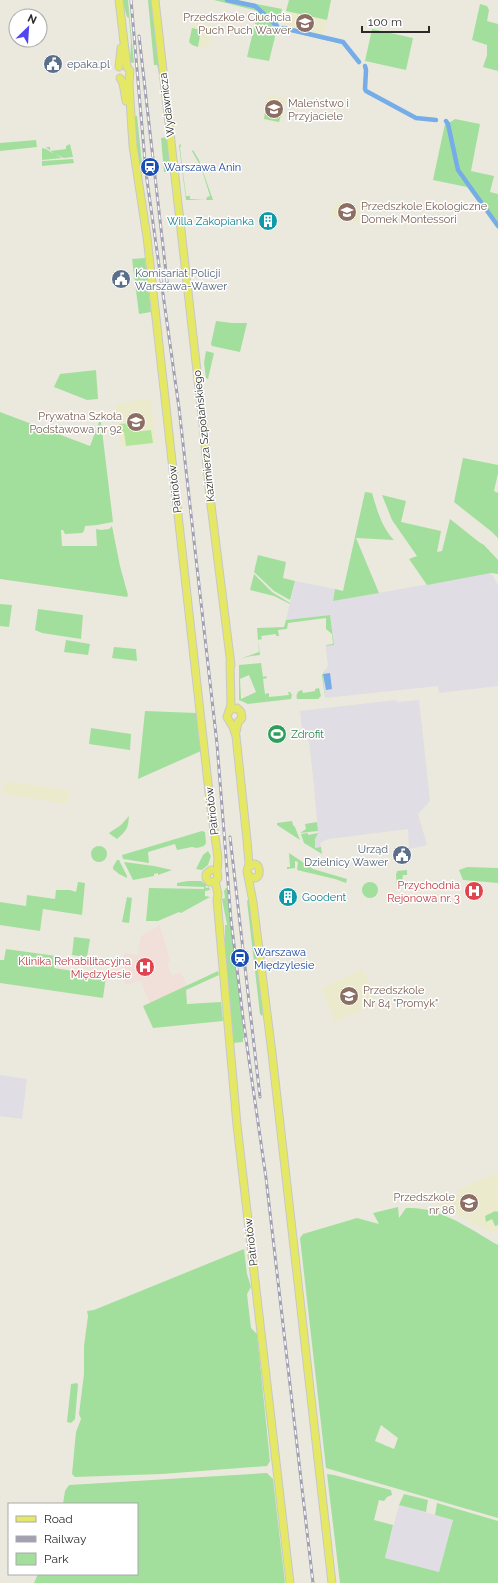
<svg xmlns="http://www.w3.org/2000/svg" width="498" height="1583" viewBox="0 0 498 1583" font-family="Raleway,sans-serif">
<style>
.industrial{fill:#e1dde4}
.education{fill:#eceacd}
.medical{fill:#f1dfda}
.green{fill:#a2df9c;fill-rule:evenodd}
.pitch{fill:#b1e599}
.water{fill:#76ace7}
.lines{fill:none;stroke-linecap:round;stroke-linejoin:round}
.canal{stroke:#76ace7;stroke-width:4.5}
.major-casing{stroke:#c8c8c8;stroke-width:9}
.major{stroke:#e5e865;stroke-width:7}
.rail-casing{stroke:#a2a0b3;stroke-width:3}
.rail{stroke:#fff;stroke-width:1.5;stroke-dasharray:4.5;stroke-linecap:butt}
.labels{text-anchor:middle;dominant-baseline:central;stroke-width:3;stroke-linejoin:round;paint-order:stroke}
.education-label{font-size:11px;fill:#785e54;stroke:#fff;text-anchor:end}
.service-label{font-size:11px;fill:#4e5e75;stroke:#fff;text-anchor:start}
.street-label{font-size:11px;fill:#2a2a2a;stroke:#fff}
.transit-label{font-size:11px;fill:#164399;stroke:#fff;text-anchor:start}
.culture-label{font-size:11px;fill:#0d838f;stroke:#fff;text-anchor:end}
.leisure-label{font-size:11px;fill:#27864d;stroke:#fff;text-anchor:start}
.health-label{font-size:11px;fill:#be3a42;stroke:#fff;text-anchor:end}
</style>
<rect width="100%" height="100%" fill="#ebe9dd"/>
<g class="industrial">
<polygon points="491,573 498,585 498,686 439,693 438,686 325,698 323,674 328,666 326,646 334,645 330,615 286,620 295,581 335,589 333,601"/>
<polygon points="395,700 398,702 419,700 430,801 418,814 427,845 409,849 408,829 328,839 320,843 321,847 315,848 315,839 318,832 314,786 309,741 302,728 300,711"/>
<polygon points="0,1075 27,1079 22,1119 0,1116"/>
<polygon points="399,1505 453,1520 439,1572 385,1558"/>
</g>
<g class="education">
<polygon points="286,11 327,20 323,35 283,26"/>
<polygon points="194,21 214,26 208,49 192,45 189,42"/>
<polygon points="268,95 286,98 280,124 263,120"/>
<polygon points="336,201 361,206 358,223 332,217"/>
<polygon points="151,398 156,443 121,447 115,404"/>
<polygon points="4,781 69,790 68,804 2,794"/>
<polygon points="363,969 378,1003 335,1022 321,988"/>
<polygon points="498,1172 498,1229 490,1233 439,1204 460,1194 458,1190"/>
</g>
<polygon class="medical" points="160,925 170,962 167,963 170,971 172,976 181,972 187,986 150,1003 140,980 126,985 124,982 121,976 124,953 138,955 141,936"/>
<g class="green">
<polygon points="122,0 128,0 134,63 130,62 131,42 129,18 127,17"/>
<polygon points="148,0 151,0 161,81 157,65 154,65"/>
<polygon points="214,0 236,0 282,9 269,61 247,57 258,11"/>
<polygon points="289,0 331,0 327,20 286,11"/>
<polygon points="480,4 487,6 489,10 487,21 498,24 498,71 483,67 487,55 487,45 472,40"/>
<polygon points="283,26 341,40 359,60 359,64 342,44 282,30"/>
<polygon points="192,28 201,30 198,47 192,45 189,42"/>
<polygon points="372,29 413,38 406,70 365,61"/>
<polygon points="266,106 273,108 272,112 276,113 276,111 282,112 279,122 264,119"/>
<polygon points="133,116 137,116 143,173 140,173"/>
<polygon points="446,119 449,123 455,119 480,124 471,171 494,176 490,192 498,194 498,229 467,187 433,180"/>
<polygon points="167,137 171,171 164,172 161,138"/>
<polygon points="36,140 37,147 0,151 0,143"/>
<polygon points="70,144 73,157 64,158 55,154 62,158 42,160 42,148 46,149 54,154 46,147 50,147 50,151 66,149 66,146"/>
<polygon points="180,144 181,145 180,148 186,196 190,196 190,199 206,200 207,197 210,196 201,167 192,151 193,150 199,160 213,200 186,200 179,146"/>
<polygon points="73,159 74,163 42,166 42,161"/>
<polygon points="145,258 151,312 139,314 132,259"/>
<polygon points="216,321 232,323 247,323 240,352 212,346 211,344"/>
<polygon points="206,351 214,353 208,379 206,378 204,363"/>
<polygon points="96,370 98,399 87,400 54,387 60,374"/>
<polygon points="0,412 90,446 99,422 101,422 113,522 97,525 85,526 84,531 82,533 65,534 63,530 61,530 62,546 97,546 96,529 101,530 109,529 112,526 120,566 128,595 127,597 0,579"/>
<polygon points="463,458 498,465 498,473 494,491 498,493 498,538 492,532 454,502"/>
<path d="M 365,492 L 372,493 C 377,510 382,528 394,540 L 356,538 L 379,593 L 333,601 L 335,589 L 343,591 Z"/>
<polygon points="382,495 406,501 401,522 441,531 437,552 442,551 450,519 479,542 484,545 498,560 498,574 491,573 427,585 409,559 417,556 392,520"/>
<polygon points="258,555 286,562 283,578 295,581 290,600 274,591 254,572"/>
<polygon points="254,574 272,592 290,603 290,604 274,596 250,590"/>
<polygon points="0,604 12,605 9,627 0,626"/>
<polygon points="38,609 83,615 81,639 42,633 35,630"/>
<polygon points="330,615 334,645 326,646 328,666 323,674 325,698 322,675 328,666 326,645 333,644 332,634 326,629 326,618 288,623 287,629 278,630 279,636 276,636 276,634 261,636 262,639 258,640 260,655 251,656 240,659 259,652 257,628 284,627 286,620"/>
<polygon points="66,640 90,644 88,655 64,652"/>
<polygon points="114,647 136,649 137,661 112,658"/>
<path d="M 261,663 L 263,677 L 266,676 L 267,678 L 263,679 L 265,694 L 269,693 L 269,697 L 289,695 L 288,692 L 290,692 L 292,695 L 291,699 L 248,704 L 239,700 L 239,665 ZM 249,675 L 256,692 L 241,699 L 240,679 Z"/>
<path d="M 319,688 L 321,696 L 318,699 L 297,699 C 296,694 297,691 302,690 L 303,693 L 315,691 L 315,689 Z"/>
<polygon points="145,711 196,713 201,751 138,779"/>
<polygon points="91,728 131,734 130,750 89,744"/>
<path d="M 129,816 C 128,829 127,830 117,839 L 110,834 L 109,833 L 121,825 Z"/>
<polygon points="292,821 293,825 295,827 300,840 277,825 277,823"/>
<polygon points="317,822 318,831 300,833 306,829 305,824"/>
<polygon points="202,831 205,832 206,843 204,846 197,848 192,847 177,850 175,844 148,852 149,863 123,859 122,855"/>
<polygon points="308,833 308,835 318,833 315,839 315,848 321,847 322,854 304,843 301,834"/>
<circle cx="99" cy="854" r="8"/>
<polygon points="208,851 211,856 208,865 202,870 196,869 203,855"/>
<polygon points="289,853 313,869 347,879 346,883 335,879 297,870 298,862 295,861 295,868 287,869 287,867 290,867"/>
<polygon points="117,860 119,860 127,876 127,878 119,874 113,869 113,867"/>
<polygon points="124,862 154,866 172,870 158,875 158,873 154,874 154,876 133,880"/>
<polygon points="467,867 498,868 498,883 463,880 459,870"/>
<polygon points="407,870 407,875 403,875 402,882 417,886 417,888 397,885 396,875 397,871"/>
<polygon points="188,881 201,881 207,885 205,887 207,888 209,887 210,890 205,891 205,896 210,897 181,913 179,912 158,921 146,921 149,888 204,889 204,887 177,886 177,883"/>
<polygon points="78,882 85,883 82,915 43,909 40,931 0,925 0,902 26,906 27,895 55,899 56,890 70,890 76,892"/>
<circle cx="370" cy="890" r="8"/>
<polygon points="226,888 227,888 244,1038 243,1038 243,1042 233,1043 225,950 225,925 227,925 222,899 225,898 224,891"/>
<polygon points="127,897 132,898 129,923 122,922"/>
<polygon points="248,900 250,901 263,1013 262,1016 260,1014 247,901"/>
<polygon points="74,937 90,939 87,957 72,955"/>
<polygon points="6,949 56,956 54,968 106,976 103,998 0,983 0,960 4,960"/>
<polygon points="218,971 219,975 186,990 187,1004 221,1002 223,1021 153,1028 143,1006"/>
<path d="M 398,1207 L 399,1218 L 406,1208 C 440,1206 470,1229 498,1245 L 498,1518 L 326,1468 L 300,1238 L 303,1234 L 357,1218 L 379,1224 L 373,1213 ZM 381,1425 L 398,1438 L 394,1449 L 375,1441 Z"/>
<polygon points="495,1211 496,1212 498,1211 498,1225 495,1226 492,1219 486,1222 485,1216"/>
<polygon points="244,1249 247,1274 251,1287 247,1294 251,1328 257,1334 270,1461 267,1466 162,1474 75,1477 72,1474 76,1432 81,1419 79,1414 84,1374 84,1346 88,1316 87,1311 94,1310"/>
<polygon points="77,1383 78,1385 75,1419 71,1423 67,1422 71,1384"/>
<polygon points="267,1473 273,1479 285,1583 34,1583 38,1574 137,1574 137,1504 63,1504 65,1491 69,1485"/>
<polygon points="327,1474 334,1475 391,1490 392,1495 387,1497 384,1501 379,1500 374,1520 393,1525 385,1558 439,1572 453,1520 435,1515 437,1503 498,1521 498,1583 340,1583"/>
<polygon points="404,1494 428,1500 426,1512 399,1505"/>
</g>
<polygon class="pitch" points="132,423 133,432 151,430 153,443 126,446 124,432 120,433 119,424"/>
<polygon class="water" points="330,673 332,689 326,690 323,674"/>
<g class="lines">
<g class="canal">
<polyline points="227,0 255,6 277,26"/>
<polyline points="283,28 343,42 359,62"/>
<polyline points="365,66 366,70 365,89 366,91 416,118 436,120"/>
<polyline points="446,121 448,124 458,170 498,226"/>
</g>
<defs>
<g id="major">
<polyline points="119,0 127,67 130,71 129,84 133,146 147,237 210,801 218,858 217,872 218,878 214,882 209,882 206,878 206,874 211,870"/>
<polyline points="155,0 204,433 210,497 231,665"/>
<polyline points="119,67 121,48"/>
<polyline points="120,78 123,83 126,101"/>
<polyline points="230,662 231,705 227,717 233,727 236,736 247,840 249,864 247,871 253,902 272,1053 332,1583"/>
<polyline points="230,710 237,708 241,712 242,718 238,722 236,732"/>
<path d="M 248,868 C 262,853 264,888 248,875"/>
<polyline points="215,881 218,894 217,900 237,1125 290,1583"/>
</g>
</defs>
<use href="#major" class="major-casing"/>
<use href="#major" class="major"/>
<defs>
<g id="rail">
<polyline points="131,0 146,173 179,408 217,744 231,920 243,1018 266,1178 313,1583"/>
<polyline points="139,36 168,290"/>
<polyline points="230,837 260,1097"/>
</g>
</defs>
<use href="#rail" class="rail-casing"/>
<use href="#rail" class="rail"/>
</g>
<defs>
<symbol id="school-disc" viewBox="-11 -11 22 22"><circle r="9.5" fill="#8d6e63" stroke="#fff"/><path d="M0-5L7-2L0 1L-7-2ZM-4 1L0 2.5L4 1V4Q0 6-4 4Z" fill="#fff"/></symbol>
<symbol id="civic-disc" viewBox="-11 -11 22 22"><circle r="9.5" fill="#5c6f8a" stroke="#fff"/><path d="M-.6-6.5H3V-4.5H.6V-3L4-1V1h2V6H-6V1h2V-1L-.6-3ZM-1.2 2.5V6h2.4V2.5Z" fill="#fff"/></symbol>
<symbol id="station-disc" viewBox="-11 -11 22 22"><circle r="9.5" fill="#1a4fb4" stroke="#fff"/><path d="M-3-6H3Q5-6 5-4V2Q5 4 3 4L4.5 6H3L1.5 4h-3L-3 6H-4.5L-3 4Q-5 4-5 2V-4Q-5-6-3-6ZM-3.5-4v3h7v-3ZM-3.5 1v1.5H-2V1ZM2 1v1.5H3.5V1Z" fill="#fff"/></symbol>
<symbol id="building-disc" viewBox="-11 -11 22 22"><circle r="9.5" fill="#0f9aa8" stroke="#fff"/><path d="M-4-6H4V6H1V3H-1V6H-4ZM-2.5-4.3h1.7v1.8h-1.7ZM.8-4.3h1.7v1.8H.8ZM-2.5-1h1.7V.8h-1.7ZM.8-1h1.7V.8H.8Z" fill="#fff"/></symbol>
<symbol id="stadium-disc" viewBox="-11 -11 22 22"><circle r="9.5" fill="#2e9e5b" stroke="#fff"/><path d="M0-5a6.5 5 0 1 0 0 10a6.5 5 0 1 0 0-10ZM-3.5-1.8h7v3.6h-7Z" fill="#fff"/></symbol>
<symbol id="hospital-disc" viewBox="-11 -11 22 22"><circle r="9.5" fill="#e0444e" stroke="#fff"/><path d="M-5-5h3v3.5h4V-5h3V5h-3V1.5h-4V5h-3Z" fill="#fff"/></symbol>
</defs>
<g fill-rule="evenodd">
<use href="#school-disc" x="294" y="12" width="22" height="22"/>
<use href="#civic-disc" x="42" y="53" width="22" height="22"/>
<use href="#school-disc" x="263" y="98" width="22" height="22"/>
<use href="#station-disc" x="139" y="156" width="22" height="22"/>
<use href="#school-disc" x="336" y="201" width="22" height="22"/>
<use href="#building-disc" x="257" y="210" width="22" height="22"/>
<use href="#civic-disc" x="110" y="268" width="22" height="22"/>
<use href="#school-disc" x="125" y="411" width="22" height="22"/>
<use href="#stadium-disc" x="266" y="723" width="22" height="22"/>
<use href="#civic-disc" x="391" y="844" width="22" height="22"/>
<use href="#hospital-disc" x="463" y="880" width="22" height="22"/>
<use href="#building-disc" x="277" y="886" width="22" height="22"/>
<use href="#station-disc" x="229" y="947" width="22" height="22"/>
<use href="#hospital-disc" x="134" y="956" width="22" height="22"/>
<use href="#school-disc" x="338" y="985" width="22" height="22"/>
<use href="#school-disc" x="458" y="1192" width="22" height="22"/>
</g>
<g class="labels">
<g class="education-label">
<text x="291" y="17">Przedszkole Ciuchcia<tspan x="291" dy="13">Puch Puch Wawer</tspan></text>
<text x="288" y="103" text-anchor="start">Maleństwo i<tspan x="288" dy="13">Przyjaciele</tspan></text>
<text x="361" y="206" text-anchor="start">Przedszkole Ekologiczne<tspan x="361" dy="13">Domek Montessori</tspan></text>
<text x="122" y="416">Prywatna Szkoła<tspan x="122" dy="13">Podstawowa nr 92</tspan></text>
<text x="363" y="990" text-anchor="start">Przedszkole<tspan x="363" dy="13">Nr 84 "Promyk"</tspan></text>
<text x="455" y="1197">Przedszkole<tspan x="455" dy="13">nr 86</tspan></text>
</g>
<g class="service-label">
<text x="67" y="64">epaka.pl</text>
<text x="135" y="273">Komisariat Policji<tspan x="135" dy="13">Warszawa-Wawer</tspan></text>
<text x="388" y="849" text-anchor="end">Urząd<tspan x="388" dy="13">Dzielnicy Wawer</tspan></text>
</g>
<g class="street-label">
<text transform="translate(167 105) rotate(-97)">Wydawnicza</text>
<text transform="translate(204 436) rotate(-96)">Kazimierza Szpotańskiego</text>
<text transform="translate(175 489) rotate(-97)">Patriotów</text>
<text transform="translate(212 811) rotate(-97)">Patriotów</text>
<text transform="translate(251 1242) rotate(-97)">Patriotów</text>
</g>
<g class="transit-label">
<text x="164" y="167">Warszawa Anin</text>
<text x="254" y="952">Warszawa<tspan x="254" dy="13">Międzylesie</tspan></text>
</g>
<g class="culture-label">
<text x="254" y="221">Willa Zakopianka</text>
<text x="302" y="897" text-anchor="start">Goodent</text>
</g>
<g class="leisure-label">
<text x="291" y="734">Zdrofit</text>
</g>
<g class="health-label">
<text x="460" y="885">Przychodnia<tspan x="460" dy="13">Rejonowa nr. 3</tspan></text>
<text x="131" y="961">Klinika Rehabilitacyjna<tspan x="131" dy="13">Międzylesie</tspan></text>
</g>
</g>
<rect x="8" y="1503" width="130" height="72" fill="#ffffff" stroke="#aaaaaa"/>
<rect x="16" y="1516" width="20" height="6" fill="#e5e865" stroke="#aaaaaa"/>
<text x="44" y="1523" font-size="12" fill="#2a2a2a">Road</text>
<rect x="16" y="1536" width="20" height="6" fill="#a2a0b3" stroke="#aaaaaa"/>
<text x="44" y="1543" font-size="12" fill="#2a2a2a">Railway</text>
<rect x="16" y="1553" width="20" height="12" fill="#a2df9c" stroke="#aaaaaa"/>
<text x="44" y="1563" font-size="12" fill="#2a2a2a">Park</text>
<g transform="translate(28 28) rotate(25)"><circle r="19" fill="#ffffff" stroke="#aaaaaa"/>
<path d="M0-3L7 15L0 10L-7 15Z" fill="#5146ef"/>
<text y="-6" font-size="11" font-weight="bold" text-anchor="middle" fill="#2a2a2a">N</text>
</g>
<path d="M362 26v6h67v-6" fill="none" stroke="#2a2a2a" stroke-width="2"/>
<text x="368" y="26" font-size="12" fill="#2a2a2a" stroke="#ffffff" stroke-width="3" paint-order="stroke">100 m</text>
</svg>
